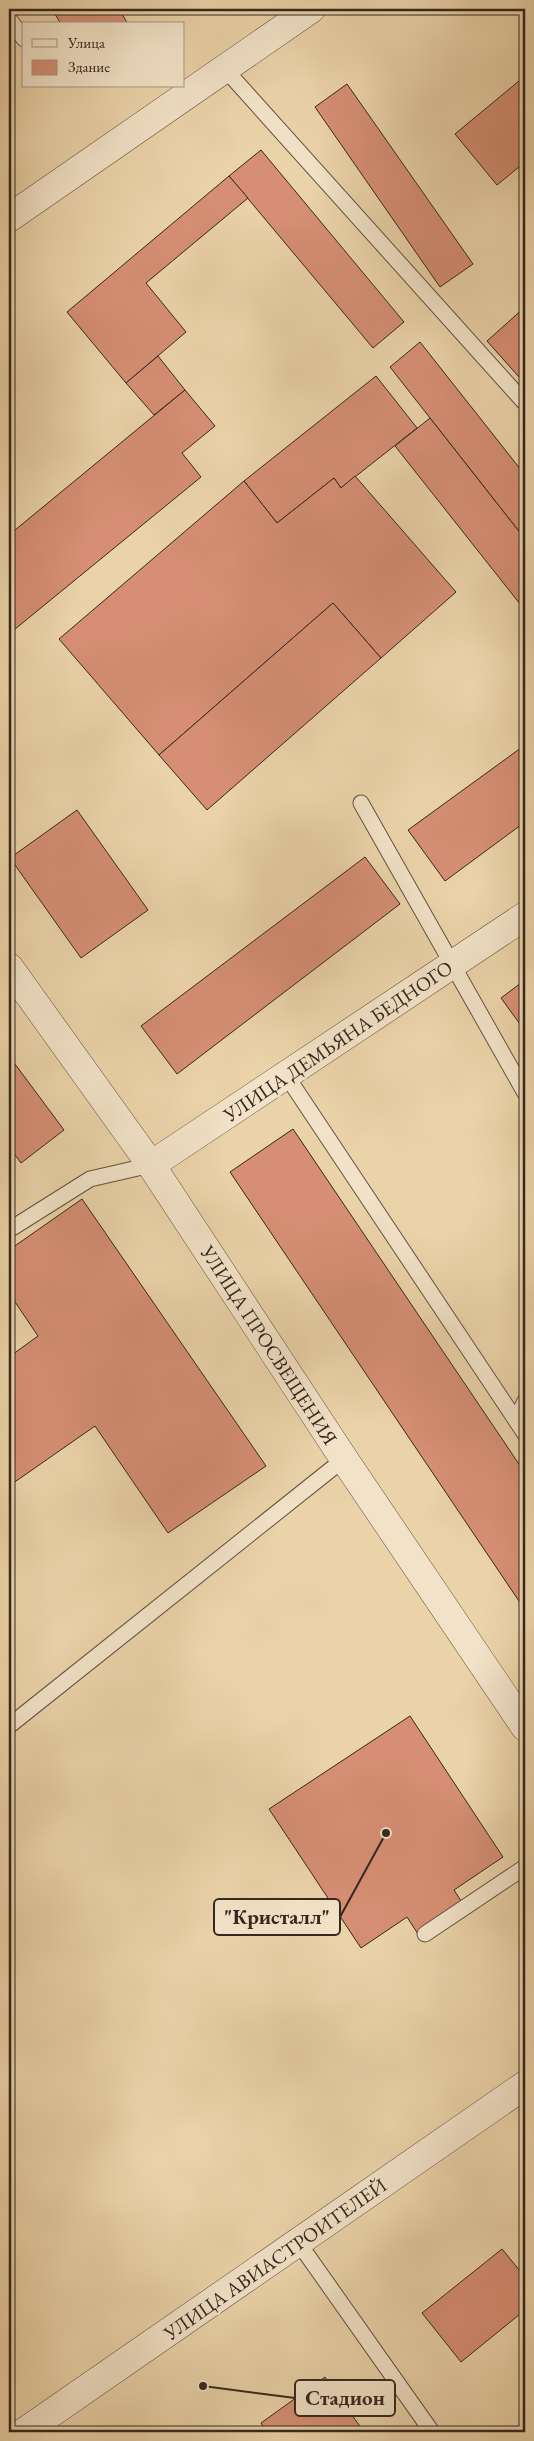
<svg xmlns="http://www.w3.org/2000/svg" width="534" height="2441" viewBox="0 0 534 2441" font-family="'EB Garamond',serif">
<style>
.building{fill:#d68f74;stroke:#342720}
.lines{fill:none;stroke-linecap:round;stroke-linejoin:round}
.service-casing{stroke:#625242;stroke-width:17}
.minor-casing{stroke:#625242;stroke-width:29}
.tertiary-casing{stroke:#625242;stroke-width:29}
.service{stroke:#f2e2c7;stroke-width:15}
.minor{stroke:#f2e2c7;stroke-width:28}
.tertiary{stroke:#f2e2c7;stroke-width:28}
.labels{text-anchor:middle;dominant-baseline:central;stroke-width:5;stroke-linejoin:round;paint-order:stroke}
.street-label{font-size:20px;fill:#342720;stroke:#f2e2c7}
.leader{fill:none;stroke:#342720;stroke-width:2}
.callout-dot{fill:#342720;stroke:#f2e2c7;stroke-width:2}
.callout{fill:#f2e2c7;stroke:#342720;stroke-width:2}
.callout-label{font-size:21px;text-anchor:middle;font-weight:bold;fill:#342720}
</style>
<rect width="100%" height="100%" fill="#ebd3a9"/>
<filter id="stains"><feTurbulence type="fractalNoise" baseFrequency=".004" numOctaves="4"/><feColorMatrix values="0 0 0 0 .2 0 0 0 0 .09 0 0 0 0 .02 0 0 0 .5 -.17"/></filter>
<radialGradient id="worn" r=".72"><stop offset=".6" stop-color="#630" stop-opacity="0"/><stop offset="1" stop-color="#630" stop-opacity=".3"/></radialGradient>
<g class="building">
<polygon points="52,9 119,9 128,24 61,24"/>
<polygon points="525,76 525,162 497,185 455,134"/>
<polygon points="347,84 473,264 440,287 315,107"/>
<polygon points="261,150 404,322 373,348 229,176"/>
<polygon points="229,176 248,198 146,283 186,332 126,383 67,312"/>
<polygon points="525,307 525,372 519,377 487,341"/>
<polygon points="420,342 525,475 525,539 390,367"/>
<polygon points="158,356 185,390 154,415 126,383"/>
<polygon points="376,376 417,428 341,488 334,478 277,523 244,481"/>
<polygon points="185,390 215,426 182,453 201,477 9,634 9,535"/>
<polygon points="430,418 525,539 525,599 520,604 395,446"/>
<polygon points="355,476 456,592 381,658 333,603 159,755 59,639 244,481 277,523 334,478 341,488"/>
<polygon points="333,603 381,658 207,810 159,755"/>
<polygon points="525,745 525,822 445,881 408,830"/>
<polygon points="77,810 148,910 81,958 10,858"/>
<polygon points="365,857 400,904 177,1074 141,1026"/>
<polygon points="525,980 525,1031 501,998"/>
<polygon points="9,1056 64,1130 21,1163 9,1147"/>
<polygon points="293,1129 525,1473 525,1610 230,1172"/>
<polygon points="82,1199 266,1466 168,1533 95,1426 9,1486 9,1357 38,1336 9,1293 9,1250"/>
<polygon points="410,1716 503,1857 454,1890 463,1904 418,1934 407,1917 361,1948 269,1809"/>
<polygon points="502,2249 525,2277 525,2310 461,2362 422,2313"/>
<polygon points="325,2377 364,2432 267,2432 261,2423"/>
</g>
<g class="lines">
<defs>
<g id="service">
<polyline points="9,19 24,39"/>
<polyline points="224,68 523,401 525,400"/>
<polyline points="361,803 525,1093"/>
<polyline points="286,1075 525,1434"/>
<polyline points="9,1230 90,1179 151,1165"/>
<polyline points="516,1420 525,1401"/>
<polyline points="9,1726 344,1459"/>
<polyline points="425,1934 525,1867"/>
<polyline points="298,2242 432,2432"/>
</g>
<g id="minor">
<polyline points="9,218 311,9"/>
<polyline points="9,967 151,1165 344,1459 525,1727"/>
<polyline points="151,1165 525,916"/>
</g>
<polyline id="tertiary" points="24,2432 525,2085"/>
</defs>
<use href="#service" class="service-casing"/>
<use href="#minor" class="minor-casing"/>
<use href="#tertiary" class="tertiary-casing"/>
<use href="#service" class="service"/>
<use href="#minor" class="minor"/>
<use href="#tertiary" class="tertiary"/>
</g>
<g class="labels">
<g class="street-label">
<text transform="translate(338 1041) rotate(-34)">УЛИЦА ДЕМЬЯНА БЕДНОГО</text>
<text transform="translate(269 1345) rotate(57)">УЛИЦА ПРОСВЕЩЕНИЯ</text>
<text transform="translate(275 2259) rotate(-35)">УЛИЦА АВИАСТРОИТЕЛЕЙ</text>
</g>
</g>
<path class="leader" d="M386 1833L340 1917M203 2386L295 2398"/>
<g class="callout-dot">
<circle cx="386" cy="1833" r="5"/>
<circle cx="203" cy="2386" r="5"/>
</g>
<g class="callout">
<rect x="214" y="1899" width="126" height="36" rx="5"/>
<rect x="295" y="2380" width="100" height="36" rx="5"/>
</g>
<g class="callout-label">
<text x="277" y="1924">"Кристалл"</text>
<text x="345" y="2405">Стадион</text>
</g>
<rect width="534" height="2441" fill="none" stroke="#ebd3a9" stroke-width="30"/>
<rect x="10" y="10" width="514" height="2421" fill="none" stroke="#342720" stroke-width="2.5"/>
<rect x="15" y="15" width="504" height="2411" fill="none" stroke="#342720"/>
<rect x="22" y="22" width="162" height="65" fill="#f2e2c7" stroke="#a69784"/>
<rect x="32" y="39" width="25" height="8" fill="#f2e2c7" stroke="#a69784"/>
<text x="68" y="48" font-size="15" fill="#342720">Улица</text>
<rect x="32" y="60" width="25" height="15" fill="#d68f74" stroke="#a69784"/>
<text x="68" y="72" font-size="15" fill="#342720">Здание</text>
<rect width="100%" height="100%" filter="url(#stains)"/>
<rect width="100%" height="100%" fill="url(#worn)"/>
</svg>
